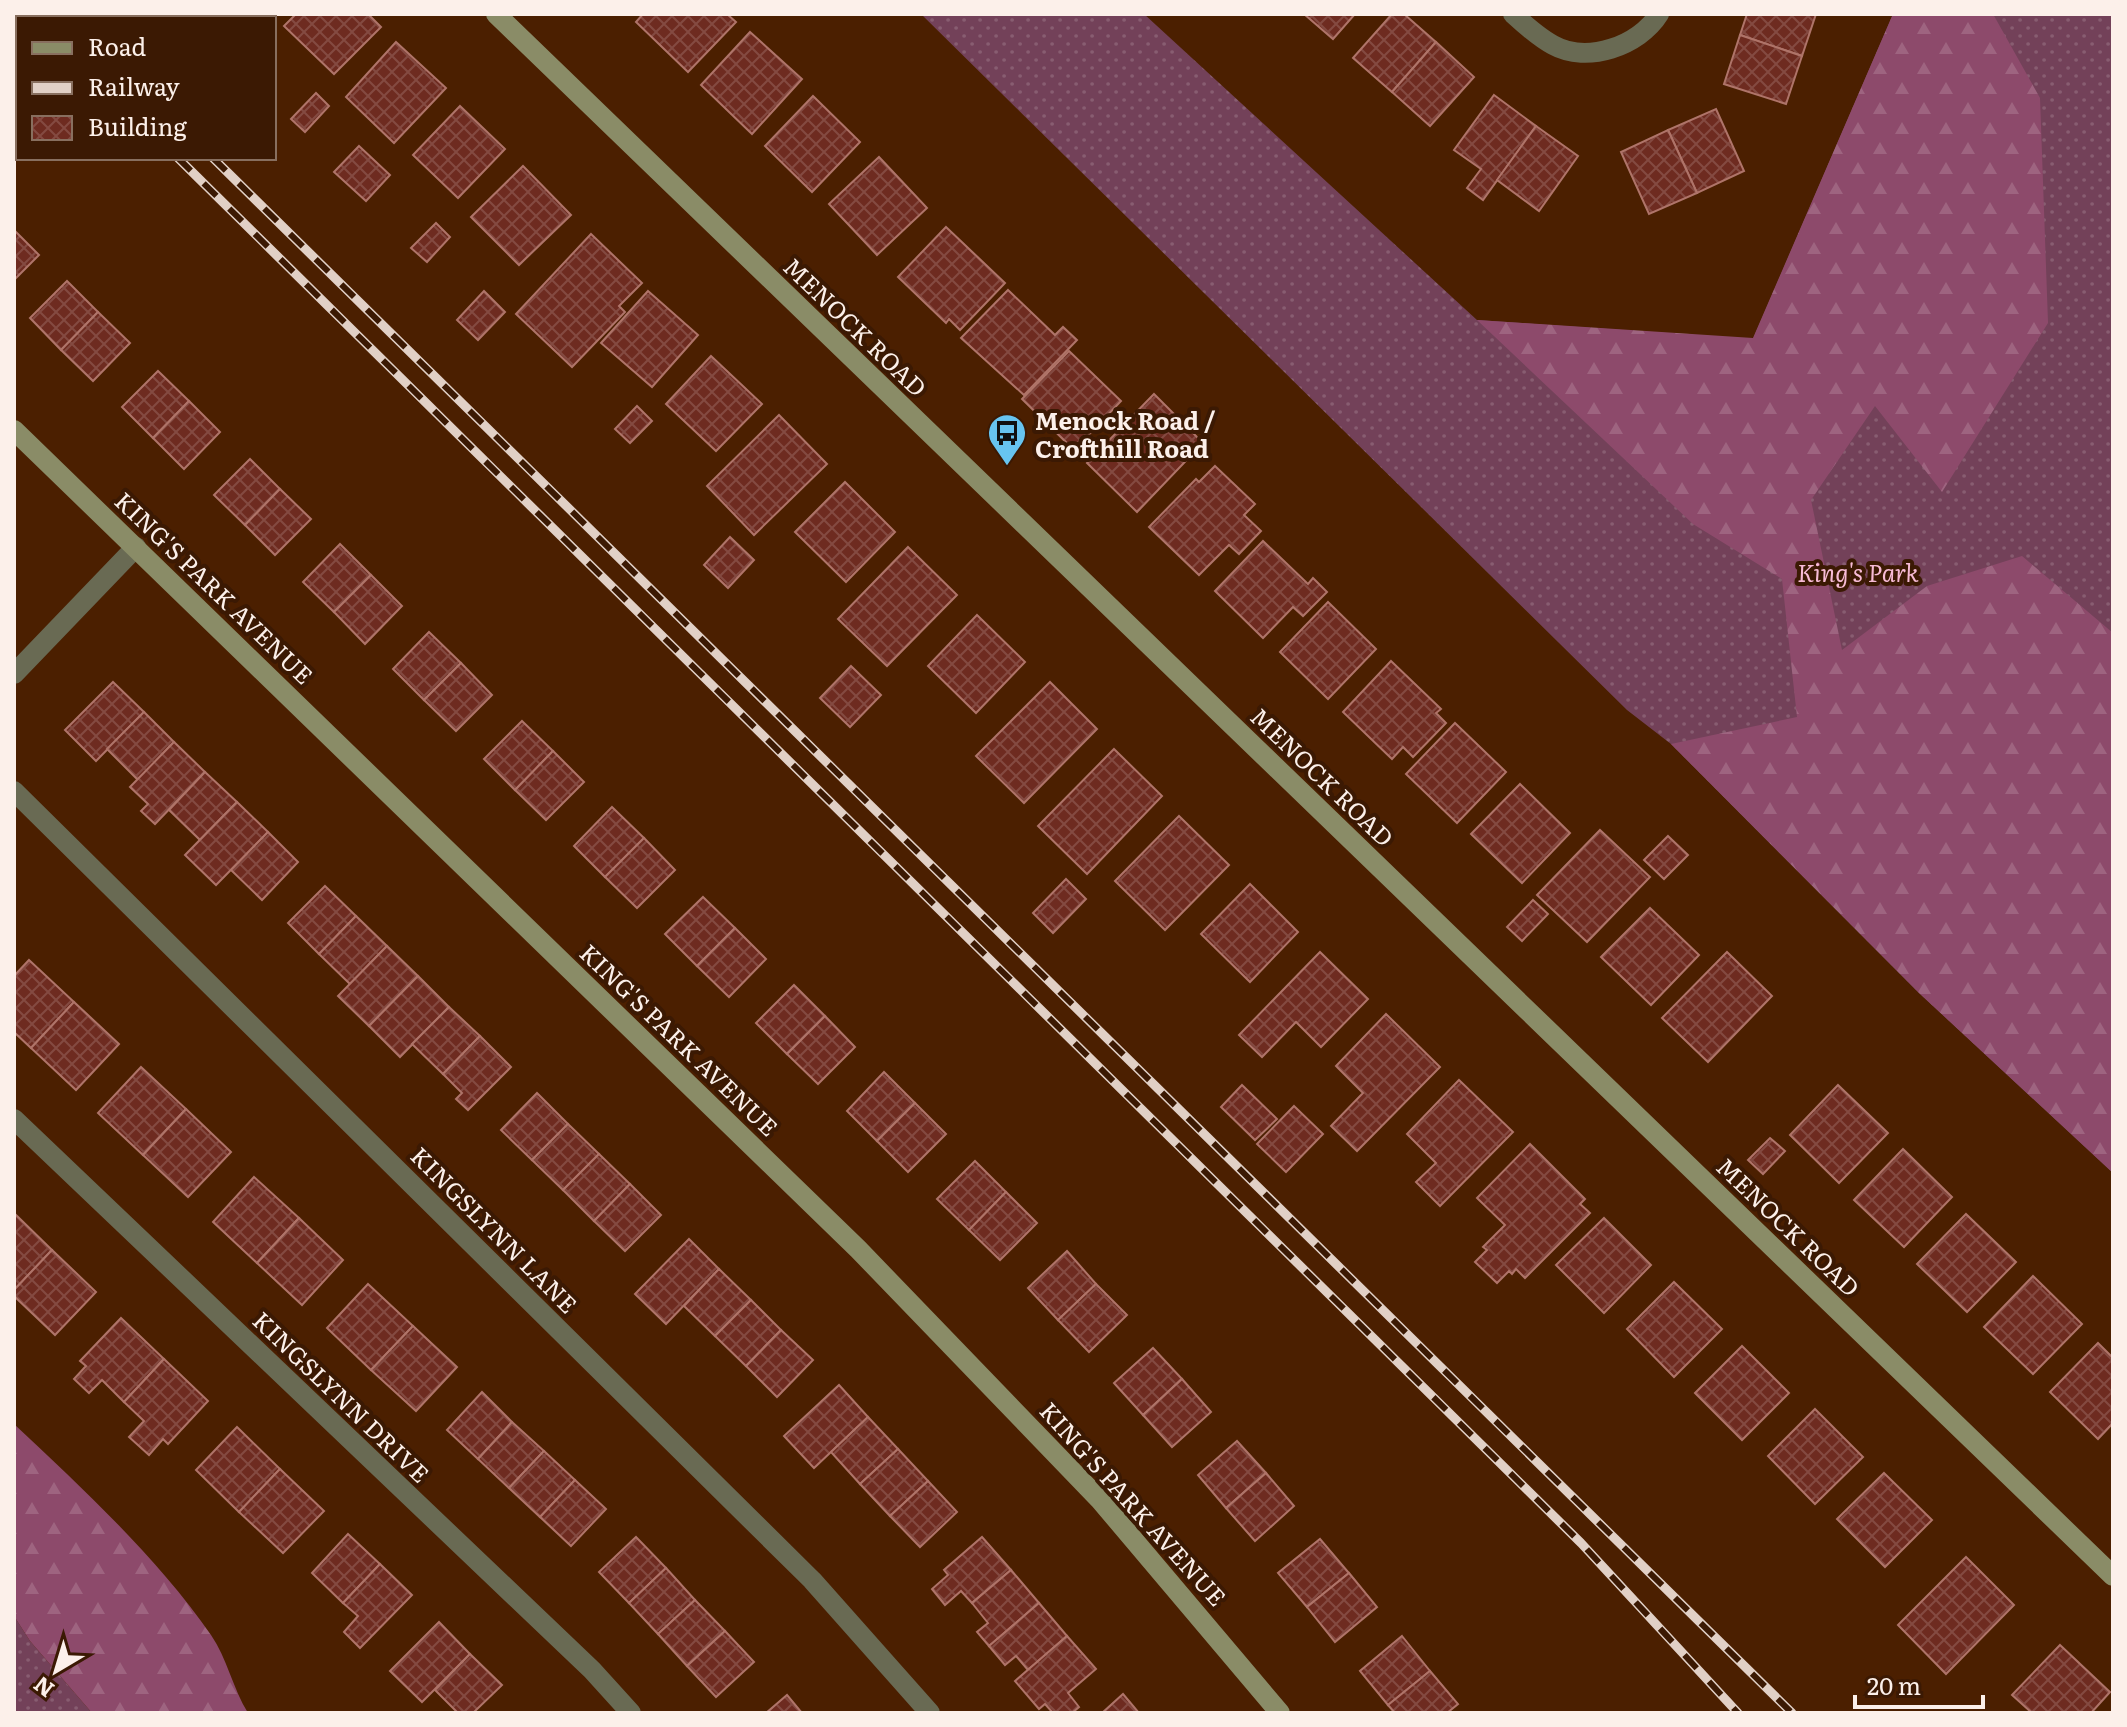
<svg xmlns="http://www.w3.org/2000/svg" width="2127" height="1727" viewBox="0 0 2127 1727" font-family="Literata,serif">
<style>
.grass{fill:url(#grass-dots)}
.forest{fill:url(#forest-firs)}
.building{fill:url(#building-cross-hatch);stroke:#af7469;stroke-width:2}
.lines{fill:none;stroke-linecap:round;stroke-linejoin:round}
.lane{stroke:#696a53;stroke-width:20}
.street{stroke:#696a53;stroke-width:20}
.secondary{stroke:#8a8c67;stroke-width:20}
.rail-casing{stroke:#e1d0c6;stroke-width:9}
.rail{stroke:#3b1903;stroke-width:6;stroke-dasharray:18;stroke-linecap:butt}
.labels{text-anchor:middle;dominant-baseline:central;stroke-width:8;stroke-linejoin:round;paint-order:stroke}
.street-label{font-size:24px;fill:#fcf0ea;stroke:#3b1903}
.poi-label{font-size:24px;font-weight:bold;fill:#fcf0ea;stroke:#3b1903;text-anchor:start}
.park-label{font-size:24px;font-style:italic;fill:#f7bbd6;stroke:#3b1903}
</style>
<defs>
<pattern id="grass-dots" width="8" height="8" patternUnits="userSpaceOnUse" patternTransform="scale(2)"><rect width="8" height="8" fill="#734159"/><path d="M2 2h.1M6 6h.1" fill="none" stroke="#885d71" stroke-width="1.8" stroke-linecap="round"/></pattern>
<pattern id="forest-firs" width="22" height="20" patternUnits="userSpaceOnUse" patternTransform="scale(2)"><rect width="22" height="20" fill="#8d4a6b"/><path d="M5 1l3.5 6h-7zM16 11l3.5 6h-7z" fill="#9e6480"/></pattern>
<pattern id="building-cross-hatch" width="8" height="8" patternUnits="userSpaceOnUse" patternTransform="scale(2)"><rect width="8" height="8" fill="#6e2b20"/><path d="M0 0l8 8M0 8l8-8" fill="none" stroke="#844a41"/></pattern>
</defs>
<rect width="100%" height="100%" fill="#4b1f00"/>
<g class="grass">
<polygon points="921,14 1144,14 1477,320 1753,339 1893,14 2113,14 2113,1173 1919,993 1671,744 1627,710"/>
<polygon points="14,1616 30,1641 92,1713 14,1713"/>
</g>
<g class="forest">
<polygon points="1893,14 1993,14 2040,98 2048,323 1942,492 1875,406 1811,500 1842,650 1927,586 2022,556 2113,633 2113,1173 1919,993 1671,744 1797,717 1782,579 1693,524 1477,320 1753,338"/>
<path d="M 14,1424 C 84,1490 156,1556 211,1635 C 227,1658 233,1689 248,1713 L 92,1713 L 30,1641 L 14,1616 Z"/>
</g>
<g class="building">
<polygon points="296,14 368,14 381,27 334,74 284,26"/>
<polygon points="643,14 727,14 736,22 688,72 636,22"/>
<polygon points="1304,14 1355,14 1333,39"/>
<polygon points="1392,14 1404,14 1436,42 1392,92 1353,58"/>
<polygon points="1747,14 1816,14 1802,56 1740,35"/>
<polygon points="750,32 802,79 752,134 701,85"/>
<polygon points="1740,35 1802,56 1786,104 1724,84"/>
<polygon points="396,42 446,88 394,143 346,97"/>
<polygon points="1436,42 1474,77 1430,126 1392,92"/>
<polygon points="316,93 329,106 305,132 291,119"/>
<polygon points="1494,95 1536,126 1483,200 1467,188 1481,169 1454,150"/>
<polygon points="813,96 860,142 812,192 765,146"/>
<polygon points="460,106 505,149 458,198 413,155"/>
<polygon points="1716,109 1744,171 1697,193 1668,130"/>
<polygon points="1536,126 1578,156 1539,211 1497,180"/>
<polygon points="1668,130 1697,193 1649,214 1621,152"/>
<polygon points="359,146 390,175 366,201 334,172"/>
<polygon points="879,157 927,208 877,255 829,204"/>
<polygon points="523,166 571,215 519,265 471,217"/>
<polygon points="436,223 450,237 427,262 411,248"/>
<polygon points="946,227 1005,283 960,330 949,319 946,323 898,277"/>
<polygon points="14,230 39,255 14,280"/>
<polygon points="591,234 642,283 619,306 625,312 572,367 516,314"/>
<polygon points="67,281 98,312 61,350 30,318"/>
<polygon points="1008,290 1055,335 1063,327 1077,340 1024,395 961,338"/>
<polygon points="484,291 505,312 478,340 457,320"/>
<polygon points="648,291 698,335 652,387 601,343"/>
<polygon points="98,312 130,343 93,381 61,350"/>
<polygon points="1069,351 1121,401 1074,450 1022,399"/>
<polygon points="711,356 762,404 716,451 666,404"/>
<polygon points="158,371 189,401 153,438 122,407"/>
<polygon points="1154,394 1203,443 1137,512 1087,463"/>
<polygon points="189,401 220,432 184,469 153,438"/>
<polygon points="637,406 652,421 630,443 615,429"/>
<polygon points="779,415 827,464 754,535 707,486"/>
<polygon points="250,459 280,489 245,525 214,495"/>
<polygon points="1215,466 1255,504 1244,515 1261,531 1239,554 1229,545 1199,575 1149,527 1196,479 1199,482"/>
<polygon points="845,482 895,532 846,582 795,532"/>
<polygon points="280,489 311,519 275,555 245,525"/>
<polygon points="730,537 754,560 728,588 704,565"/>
<polygon points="1263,541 1308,584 1313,578 1327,592 1303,616 1293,607 1263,638 1215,591"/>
<polygon points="340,544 371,575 334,612 303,582"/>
<polygon points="908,547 957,595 887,666 838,619"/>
<polygon points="371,575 402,606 365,644 334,612"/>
<polygon points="1328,602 1376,649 1328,699 1280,652"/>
<polygon points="977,615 1025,662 976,713 928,666"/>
<polygon points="429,632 461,663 424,700 393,669"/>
<polygon points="1391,661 1441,709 1436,713 1446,723 1413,757 1403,747 1392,759 1343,712"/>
<polygon points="461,663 492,695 456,731 424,700"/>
<polygon points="851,666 881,695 850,727 820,698"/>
<polygon points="113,682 144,712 96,761 65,730"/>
<polygon points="1050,682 1097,729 1024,803 976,756"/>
<polygon points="144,712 174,742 138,780 107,749"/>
<polygon points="522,721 553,751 515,790 484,759"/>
<polygon points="1455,723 1506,772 1457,823 1406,774"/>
<polygon points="174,742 205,772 155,824 141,811 148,804 130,787"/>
<polygon points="1114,749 1162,796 1087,874 1038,826"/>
<polygon points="553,751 584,782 546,820 515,790"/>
<polygon points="205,772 237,802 200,840 169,810"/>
<polygon points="1520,784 1570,833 1522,883 1471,834"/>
<polygon points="237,802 268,832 216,885 185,855"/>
<polygon points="612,807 644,838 605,877 574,846"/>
<polygon points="1179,816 1229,865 1165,930 1115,881"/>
<polygon points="1600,830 1650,877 1587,942 1537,895"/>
<polygon points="268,832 298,862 262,900 231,870"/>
<polygon points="1668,836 1688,855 1664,879 1644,860"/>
<polygon points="644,838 675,870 637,908 605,877"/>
<polygon points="1066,879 1086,899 1053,933 1033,913"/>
<polygon points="1250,884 1298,932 1250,982 1201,934"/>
<polygon points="325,886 356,916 319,954 288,923"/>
<polygon points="703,897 735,928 697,966 665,934"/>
<polygon points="1533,900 1548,914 1522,941 1507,927"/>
<polygon points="1650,908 1699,955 1651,1005 1601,957"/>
<polygon points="356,916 387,946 350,984 319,954"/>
<polygon points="735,928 766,959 729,997 697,966"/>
<polygon points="387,946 418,976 369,1026 338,996"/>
<polygon points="1320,952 1368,999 1321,1047 1296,1022 1262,1057 1239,1035"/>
<polygon points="1727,952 1772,996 1708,1062 1662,1018"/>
<polygon points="29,960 74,1002 31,1048 14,1032 14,976"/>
<polygon points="418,976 449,1007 400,1057 369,1026"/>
<polygon points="794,985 825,1016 787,1054 756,1023"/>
<polygon points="74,1002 119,1044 76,1090 31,1048"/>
<polygon points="449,1007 480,1036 443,1074 412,1044"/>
<polygon points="1386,1014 1440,1067 1357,1151 1331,1126 1363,1093 1336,1066"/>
<polygon points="825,1016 855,1047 818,1084 787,1054"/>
<polygon points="480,1036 511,1067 468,1110 456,1099 462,1093 443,1074"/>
<polygon points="141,1067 186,1109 143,1155 98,1113"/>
<polygon points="884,1072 915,1103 877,1141 847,1111"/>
<polygon points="1459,1080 1513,1132 1440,1206 1416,1182 1436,1163 1407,1134"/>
<polygon points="1242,1085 1277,1119 1255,1140 1221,1107"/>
<polygon points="1838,1085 1888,1133 1839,1183 1790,1135"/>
<polygon points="537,1093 568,1124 532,1160 501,1130"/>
<polygon points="915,1103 946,1134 908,1172 877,1141"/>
<polygon points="1294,1106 1323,1134 1286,1172 1257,1144"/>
<polygon points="186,1109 231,1152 188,1197 143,1155"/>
<polygon points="568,1124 599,1154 563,1190 532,1160"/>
<polygon points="1770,1138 1785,1151 1763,1174 1748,1160"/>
<polygon points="1530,1144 1585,1199 1580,1204 1590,1213 1525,1278 1516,1269 1512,1274 1509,1271 1497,1283 1475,1262 1487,1250 1483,1247 1505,1225 1477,1198"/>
<polygon points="1903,1149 1952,1197 1904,1247 1854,1200"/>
<polygon points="599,1154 630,1184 594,1221 563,1190"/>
<polygon points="975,1161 1006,1192 969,1230 937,1199"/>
<polygon points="254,1177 299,1218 257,1263 213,1222"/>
<polygon points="630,1184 661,1215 625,1251 594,1221"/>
<polygon points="1006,1192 1037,1223 1000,1260 969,1230"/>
<polygon points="14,1213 52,1250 14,1290"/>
<polygon points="1966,1214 2016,1262 1967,1312 1917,1264"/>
<polygon points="299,1218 343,1260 302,1305 257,1263"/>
<polygon points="1604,1218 1651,1265 1604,1313 1556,1265"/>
<polygon points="689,1239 719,1269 666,1324 635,1294"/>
<polygon points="52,1250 96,1292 55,1335 14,1296 14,1290"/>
<polygon points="1067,1251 1096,1284 1058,1320 1028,1288"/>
<polygon points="719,1269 751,1300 715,1336 684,1306"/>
<polygon points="2033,1276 2082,1324 2033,1374 1984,1327"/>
<polygon points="1674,1282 1722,1329 1674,1377 1627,1329"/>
<polygon points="368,1284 413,1326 371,1370 327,1328"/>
<polygon points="1096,1284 1127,1315 1089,1352 1058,1320"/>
<polygon points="751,1300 781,1330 746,1366 715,1336"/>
<polygon points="121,1318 164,1359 124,1402 102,1380 89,1393 74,1379 86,1366 80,1361"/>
<polygon points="413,1326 457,1367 416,1411 371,1370"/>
<polygon points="781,1330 813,1360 777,1397 746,1366"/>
<polygon points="2098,1343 2113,1358 2113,1423 2098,1439 2050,1392"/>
<polygon points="1742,1346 1789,1393 1742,1440 1695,1393"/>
<polygon points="1153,1348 1182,1379 1143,1415 1114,1383"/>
<polygon points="164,1359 208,1401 168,1444 163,1439 149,1455 129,1437 144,1421 124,1402"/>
<polygon points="1182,1379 1211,1412 1172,1447 1143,1415"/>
<polygon points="839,1385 868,1417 814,1468 784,1436"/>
<polygon points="482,1392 512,1422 478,1459 447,1430"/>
<polygon points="1815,1409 1863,1457 1815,1504 1768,1456"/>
<polygon points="868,1417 898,1449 860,1484 831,1452"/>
<polygon points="512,1422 544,1451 509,1488 478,1459"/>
<polygon points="237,1427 280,1469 239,1512 196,1470"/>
<polygon points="1237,1441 1266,1473 1226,1508 1198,1475"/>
<polygon points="898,1449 928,1481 890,1516 860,1484"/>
<polygon points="544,1451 575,1480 540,1517 509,1488"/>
<polygon points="280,1469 324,1511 283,1553 239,1512"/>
<polygon points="1266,1473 1294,1506 1255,1541 1226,1508"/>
<polygon points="1884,1473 1932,1520 1885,1567 1837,1519"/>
<polygon points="575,1480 606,1509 571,1546 540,1517"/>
<polygon points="928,1481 957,1512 920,1547 890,1516"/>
<polygon points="348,1534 380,1564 343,1603 312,1573"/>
<polygon points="636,1537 666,1568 629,1603 599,1572"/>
<polygon points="982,1537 1011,1570 972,1603 961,1591 945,1605 932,1589 948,1575 944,1570"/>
<polygon points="1320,1539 1349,1573 1307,1607 1278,1573"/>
<polygon points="1966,1557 2014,1605 1946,1674 1898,1625"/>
<polygon points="380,1564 412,1595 360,1648 344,1632 358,1616 343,1603"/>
<polygon points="666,1568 695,1600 658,1634 629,1603"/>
<polygon points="1011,1570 1039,1603 989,1646 977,1632 988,1623 972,1603"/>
<polygon points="1349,1573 1377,1607 1335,1642 1307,1607"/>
<polygon points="695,1600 725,1631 687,1666 658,1634"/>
<polygon points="1039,1603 1067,1636 1028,1670 1016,1656 1005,1665 989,1646"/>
<polygon points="439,1622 470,1654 422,1702 390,1671"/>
<polygon points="725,1631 754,1662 716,1697 687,1666"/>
<polygon points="1067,1636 1096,1669 1068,1693 1079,1707 1072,1713 1053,1713 1045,1704 1039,1709 1015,1681"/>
<polygon points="1402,1636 1430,1671 1388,1705 1360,1671"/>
<polygon points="2060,1645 2110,1692 2091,1713 2032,1713 2012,1695"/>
<polygon points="470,1654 502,1685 473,1713 458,1713 435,1690"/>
<polygon points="1430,1671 1458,1704 1447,1713 1395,1713 1388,1705"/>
<polygon points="1123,1694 1139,1713 1102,1713"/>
<polygon points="787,1695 802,1713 766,1713"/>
</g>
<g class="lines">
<polyline class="lane" points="14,791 812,1580 930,1713"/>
<g class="street">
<path d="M 1513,14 C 1525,25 1538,37 1553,45 C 1587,64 1639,46 1659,14"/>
<polyline points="14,674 136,547"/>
<polyline points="14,1119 592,1670 631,1713"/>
</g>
<g class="secondary">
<polyline points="496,14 2113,1576"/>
<polyline points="14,430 858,1249 1100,1500 1280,1713"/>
</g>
<defs>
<g id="rail">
<polyline points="32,14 36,18"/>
<polyline points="67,14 71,18"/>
<polyline points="178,158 1581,1543 1738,1713"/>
<polyline points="213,158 1792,1713"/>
</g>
</defs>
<use href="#rail" class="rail-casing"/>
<use href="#rail" class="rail"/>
</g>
<defs>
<symbol id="bus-pin" viewBox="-11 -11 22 30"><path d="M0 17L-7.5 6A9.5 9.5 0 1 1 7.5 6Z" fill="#67c4f0" stroke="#3b1903"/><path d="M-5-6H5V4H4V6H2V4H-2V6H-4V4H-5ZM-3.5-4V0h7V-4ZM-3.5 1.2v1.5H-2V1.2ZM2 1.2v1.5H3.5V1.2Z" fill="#111"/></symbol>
</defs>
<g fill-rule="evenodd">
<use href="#bus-pin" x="985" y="411" width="44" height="60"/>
</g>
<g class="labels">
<g class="street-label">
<text transform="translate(856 326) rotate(44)">MENOCK ROAD</text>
<text transform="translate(215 587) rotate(44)">KING'S PARK AVENUE</text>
<text transform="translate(1323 776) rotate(44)">MENOCK ROAD</text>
<text transform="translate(680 1039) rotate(44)">KING'S PARK AVENUE</text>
<text transform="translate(1789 1226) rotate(44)">MENOCK ROAD</text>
<text transform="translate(495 1229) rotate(45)">KINGSLYNN LANE</text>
<text transform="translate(342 1396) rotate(44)">KINGSLYNN DRIVE</text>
<text transform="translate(1134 1503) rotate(48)">KING'S PARK AVENUE</text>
</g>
<g class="poi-label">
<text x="1035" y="419">Menock Road /<tspan x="1035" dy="28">Crofthill Road</tspan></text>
</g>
<g class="park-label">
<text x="1858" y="571">King's Park</text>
</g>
</g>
<rect width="2127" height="1727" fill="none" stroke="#fcf0ea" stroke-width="32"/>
<rect x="16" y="16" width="260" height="144" fill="#3b1903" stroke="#886f5f" stroke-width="2"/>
<rect x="32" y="42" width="40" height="12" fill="#8a8c67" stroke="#886f5f" stroke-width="2"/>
<text x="88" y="56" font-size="24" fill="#fcf0ea">Road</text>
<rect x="32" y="82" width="40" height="12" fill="#e1d0c6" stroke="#886f5f" stroke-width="2"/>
<text x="88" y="96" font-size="24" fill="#fcf0ea">Railway</text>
<rect x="32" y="116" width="40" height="24" fill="url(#building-cross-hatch)" stroke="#886f5f" stroke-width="2"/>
<text x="88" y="136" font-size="24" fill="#fcf0ea">Building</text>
<g transform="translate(56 1671) rotate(218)" stroke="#3b1903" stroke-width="6" paint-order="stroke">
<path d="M0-6L14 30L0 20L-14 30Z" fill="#fcf0ea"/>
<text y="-12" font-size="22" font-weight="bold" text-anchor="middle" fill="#fcf0ea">N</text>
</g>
<path d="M1855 1695v12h128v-12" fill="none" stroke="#fcf0ea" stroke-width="4"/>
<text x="1867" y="1695" font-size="24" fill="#fcf0ea" stroke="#3b1903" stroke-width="6" paint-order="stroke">20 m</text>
</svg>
